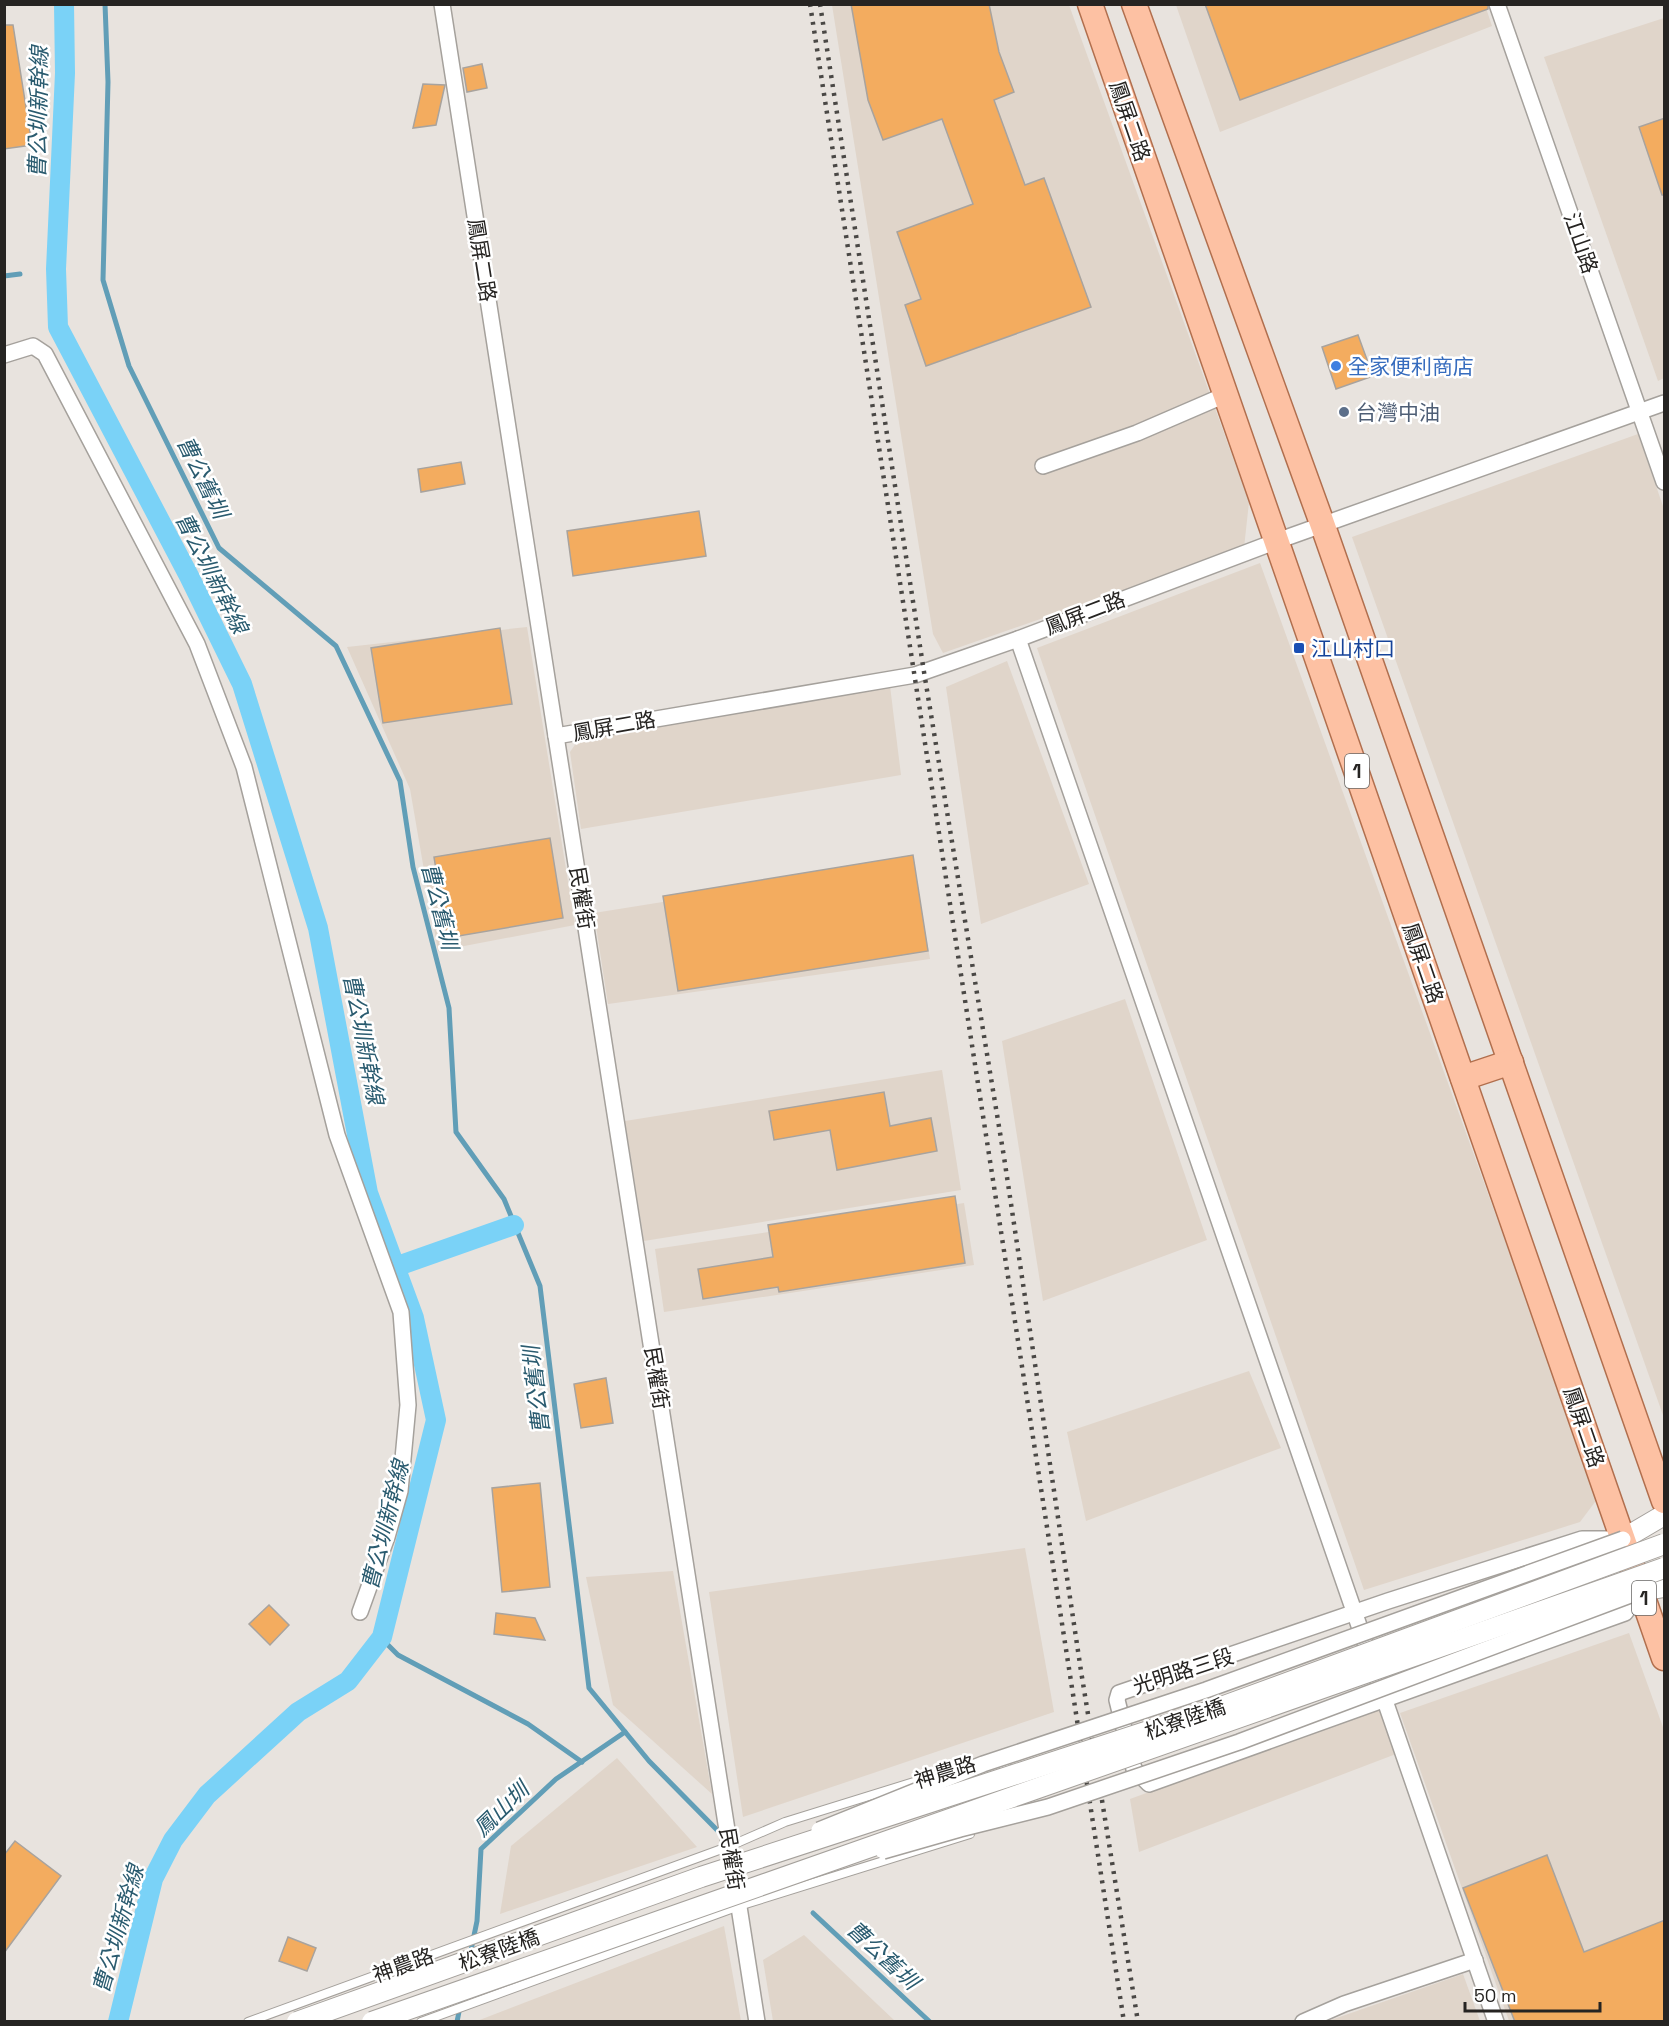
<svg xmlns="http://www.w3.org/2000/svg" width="1669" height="2026" viewBox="0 0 1669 2026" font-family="'Space Grotesk','Noto Sans TC',sans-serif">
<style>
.built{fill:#e0d5ca}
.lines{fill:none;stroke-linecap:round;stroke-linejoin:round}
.stream{stroke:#619eb7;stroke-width:5}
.canal{stroke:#7ad2f7;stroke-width:20}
.building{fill:#f3ac5f;stroke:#a8a39e;stroke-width:1.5}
.service-casing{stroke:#a5a19c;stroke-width:10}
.minor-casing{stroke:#a5a19c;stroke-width:18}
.tertiary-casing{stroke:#a5a19c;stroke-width:22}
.primary-casing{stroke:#b16f4e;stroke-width:27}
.service{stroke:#fff;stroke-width:8}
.minor{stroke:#fff;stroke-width:15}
.tertiary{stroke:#fff;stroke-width:20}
.primary{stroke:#fdc1a3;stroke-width:24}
.rail{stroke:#4a4845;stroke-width:4.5;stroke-dasharray:3 6;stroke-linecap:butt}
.minor-bridge-casing{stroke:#a5a19c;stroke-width:18;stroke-linecap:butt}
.tertiary-bridge-casing{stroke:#a5a19c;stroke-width:22;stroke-linecap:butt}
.minor-bridge{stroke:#fff;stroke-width:15}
.tertiary-bridge{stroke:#fff;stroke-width:20}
.shop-dot{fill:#3f7fe0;stroke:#fff;stroke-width:2}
.service-dot{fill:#5c6f8a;stroke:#fff;stroke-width:2}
.transit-dot{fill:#1a4fb4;stroke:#fff;stroke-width:2}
.labels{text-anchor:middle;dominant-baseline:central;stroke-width:5;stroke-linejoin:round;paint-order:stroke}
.shield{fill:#fff;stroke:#676664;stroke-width:1.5}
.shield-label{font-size:20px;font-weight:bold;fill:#262422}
.street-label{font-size:21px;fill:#262422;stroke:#fff}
.shop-label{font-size:21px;fill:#366cbe;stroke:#fff;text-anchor:start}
.service-label{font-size:21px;fill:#4e5e75;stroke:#fff;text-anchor:start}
.transit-label{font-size:21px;fill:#164399;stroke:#fff;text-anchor:start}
.water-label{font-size:22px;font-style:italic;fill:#2a5b6f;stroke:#fff}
</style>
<rect width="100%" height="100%" fill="#e8e3de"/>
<g class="built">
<polygon points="832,5 1069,5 1249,502 1244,548 943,653 933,634"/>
<polygon points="1176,5 1485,5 1492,26 1220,132"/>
<polygon points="1664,18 1664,378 1658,381 1544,57"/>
<polygon points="1638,434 1664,509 1664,1418 1352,537"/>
<polygon points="1260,563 1598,1498 1580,1522 1364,1590 1037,648"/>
<polygon points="527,627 575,925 438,951 410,789 347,647"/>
<polygon points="1007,661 1089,884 981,924 946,687"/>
<polygon points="890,686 901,775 581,829 570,752 581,736"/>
<polygon points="913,862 930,959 608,1004 594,913"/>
<polygon points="1125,999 1207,1240 1043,1301 1002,1041"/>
<polygon points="942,1070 961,1190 644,1241 625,1121"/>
<polygon points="964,1203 974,1265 664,1312 655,1249"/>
<polygon points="1249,1371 1281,1448 1086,1521 1067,1432"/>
<polygon points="1025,1548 1054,1712 743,1817 709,1592"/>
<polygon points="673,1571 712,1794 613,1705 586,1577"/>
<polygon points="1629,1633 1664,1730 1664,2021 1509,2021 1400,1713"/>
<polygon points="1381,1707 1396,1754 1139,1852 1130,1799"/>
<polygon points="617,1758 697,1847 500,1914 511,1846"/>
<polygon points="724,1926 741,2021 477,2021"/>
<polygon points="804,1935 895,2021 773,2021 763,1960"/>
<polygon points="1463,1974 1480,2021 1328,2021"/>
</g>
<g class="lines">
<g class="stream">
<polyline points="105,4 108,82 103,280 129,366 219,548 336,646 400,781 413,867 449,1008 456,1132 504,1199 540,1286 589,1688 649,1761 720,1833"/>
<polyline points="4,276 20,274"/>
<polyline points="381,1638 398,1655 528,1724 582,1762"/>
<polyline points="813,1913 930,2022"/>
<polyline points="470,1955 477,1921 481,1849 556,1779 625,1732"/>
<polyline points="457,2022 462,1996"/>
</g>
<g class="canal">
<polyline points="64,4 65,73 56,269 58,327 189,576 242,684 318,928 368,1193 414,1318 436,1420 382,1637 348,1681 298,1712 207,1795 173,1840 153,1879 118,2022"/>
<polyline points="395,1267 514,1225"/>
</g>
</g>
<g class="building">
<polygon points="851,4 989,4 999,52 1014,92 994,100 1025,185 1044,178 1091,307 926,366 905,305 921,299 897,232 973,204 942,119 883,140 868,100"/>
<polygon points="1205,4 1488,4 1488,9 1240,100"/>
<polygon points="4,25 13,25 32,145 4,149"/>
<polygon points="482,64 487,88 467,92 463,68"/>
<polygon points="423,84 445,85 436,125 413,128"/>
<polygon points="1665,118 1665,195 1662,195 1639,127"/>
<polygon points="1358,335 1373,376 1336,389 1322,347"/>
<polygon points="461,462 465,484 421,492 418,469"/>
<polygon points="699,511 706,556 573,576 567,531"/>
<polygon points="500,628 512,704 383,723 371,648"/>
<polygon points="550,838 563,918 447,938 434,857"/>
<polygon points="913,855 928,951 678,991 663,896"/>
<polygon points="884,1092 890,1126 931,1118 937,1151 837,1170 830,1130 774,1140 769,1111"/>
<polygon points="955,1196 965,1263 779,1292 778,1287 703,1299 698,1269 773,1257 768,1225"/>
<polygon points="606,1378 613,1423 581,1428 574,1384"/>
<polygon points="540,1483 550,1587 502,1592 492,1488"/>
<polygon points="269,1605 289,1625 270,1645 249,1624"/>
<polygon points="496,1613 535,1618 545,1640 494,1634"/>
<polygon points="15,1841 61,1876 4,1953 4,1855"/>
<polygon points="1547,1855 1584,1952 1665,1920 1665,2022 1515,2022 1463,1888"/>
<polygon points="288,1937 316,1948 307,1971 279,1961"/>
</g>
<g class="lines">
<defs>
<g id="service">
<polyline points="994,1760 1008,1768 1012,1797"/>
<polyline points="248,2022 730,1846 785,1822 943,1773"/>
<polyline points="421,2022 739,1906 970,1834"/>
</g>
<g id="minor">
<polyline points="442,4 556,736 915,675 1018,639 1277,541 1664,403"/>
<polyline points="1497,4 1664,482"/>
<polyline points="4,355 33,346 45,354 197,644 244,767 337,1135 401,1312 408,1405 400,1491 387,1537 360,1612"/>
<polyline points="1043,466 1137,433 1225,395"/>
<polyline points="1018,639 1496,2022"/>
<polyline points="556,736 757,2022"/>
<polyline points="1620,1539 1582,1539 1388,1601 1119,1693 1117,1700 1134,1769 1149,1784 1625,1613 1641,1591"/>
<polyline points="1303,2022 1344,2004 1475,1960"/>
</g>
<g id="tertiary">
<polyline points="1623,1539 1664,1515"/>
<polyline points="1641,1591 1664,1587"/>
</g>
<g id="primary">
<polyline points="1090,4 1664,1658"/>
<polyline points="1134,4 1323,526 1664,1501"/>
<polyline points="1463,1078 1511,1062"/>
</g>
</defs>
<use href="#service" class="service-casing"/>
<use href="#minor" class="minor-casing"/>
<use href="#tertiary" class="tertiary-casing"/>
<use href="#primary" class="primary-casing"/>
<use href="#service" class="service"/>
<use href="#minor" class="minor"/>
<use href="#tertiary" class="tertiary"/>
<use href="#primary" class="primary"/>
<g class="rail">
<polyline points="810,4 1124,2022"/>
<polyline points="820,4 924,672 1004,1157 1081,1671 1138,2022"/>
</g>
<defs>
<g id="minor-bridge">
<polyline points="819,1830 983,1764 1206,1690 1623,1539"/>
<polyline points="883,1851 960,1829 1048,1807 1239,1742 1641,1591"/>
</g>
<g id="tertiary-bridge">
<polyline points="297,2022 701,1877 1216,1709 1664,1544"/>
<path d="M 372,2022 C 803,1869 1234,1720 1664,1568"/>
</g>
</defs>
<use href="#minor-bridge" class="minor-bridge-casing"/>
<use href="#tertiary-bridge" class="tertiary-bridge-casing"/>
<use href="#minor-bridge" class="minor-bridge"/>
<use href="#tertiary-bridge" class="tertiary-bridge"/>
</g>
<circle class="shop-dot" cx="1336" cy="366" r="6"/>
<circle class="service-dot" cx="1344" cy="412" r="6"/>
<rect class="transit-dot" x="1293" y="642" width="12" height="12" rx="3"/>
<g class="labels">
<g class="shield">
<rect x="1345" y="754" width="24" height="34" rx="4.5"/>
<rect x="1632" y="1581" width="24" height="34" rx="4.5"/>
</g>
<g class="shield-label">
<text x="1357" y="771">1</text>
<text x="1644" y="1598">1</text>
</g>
<g class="street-label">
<text transform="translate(1130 121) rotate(71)">鳳屏二路</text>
<text transform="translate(1581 243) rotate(71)">江山路</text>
<text transform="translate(482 260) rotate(81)">鳳屏二路</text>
<text transform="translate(1085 613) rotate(-21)">鳳屏二路</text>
<text transform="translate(614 726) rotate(-10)">鳳屏二路</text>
<text transform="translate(582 898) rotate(81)">民權街</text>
<text transform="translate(1423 963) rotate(71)">鳳屏二路</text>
<text transform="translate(657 1378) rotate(81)">民權街</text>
<text transform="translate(1584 1427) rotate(71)">鳳屏二路</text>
<text transform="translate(1183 1671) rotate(-18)">光明路三段</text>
<text transform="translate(1185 1719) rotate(-19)">松寮陸橋</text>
<text transform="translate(945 1772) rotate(-17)">神農路</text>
<text transform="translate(732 1859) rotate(81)">民權街</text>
<text transform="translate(499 1950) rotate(-20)">松寮陸橋</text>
<text transform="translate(403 1965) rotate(-20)">神農路</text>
</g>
<g class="shop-label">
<text x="1348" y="366">全家便利商店</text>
</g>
<g class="service-label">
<text x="1356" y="412">台灣中油</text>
</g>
<g class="transit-label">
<text x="1311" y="648">江山村口</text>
</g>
<g class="water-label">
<text transform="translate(38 112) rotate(-89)">曹公圳新幹線</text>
<text transform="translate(203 477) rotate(64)">曹公舊圳</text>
<text transform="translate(212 573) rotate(63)">曹公圳新幹線</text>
<text transform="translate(440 906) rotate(76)">曹公舊圳</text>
<text transform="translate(364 1039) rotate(79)">曹公圳新幹線</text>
<text transform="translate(536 1390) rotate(-97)">曹公舊圳</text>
<text transform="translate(385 1525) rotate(-76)">曹公圳新幹線</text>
<text transform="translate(501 1809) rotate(-44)">鳳山圳</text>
<text transform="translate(118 1929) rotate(-74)">曹公圳新幹線</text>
<text transform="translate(883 1955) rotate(43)">曹公舊圳</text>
</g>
</g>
<rect width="1669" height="2026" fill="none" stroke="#262422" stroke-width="12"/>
<path d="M1465 2002v9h135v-9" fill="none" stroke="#262422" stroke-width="3"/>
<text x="1474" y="2002" font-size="18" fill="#262422" stroke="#ffffff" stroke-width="4.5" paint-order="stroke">50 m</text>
</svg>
